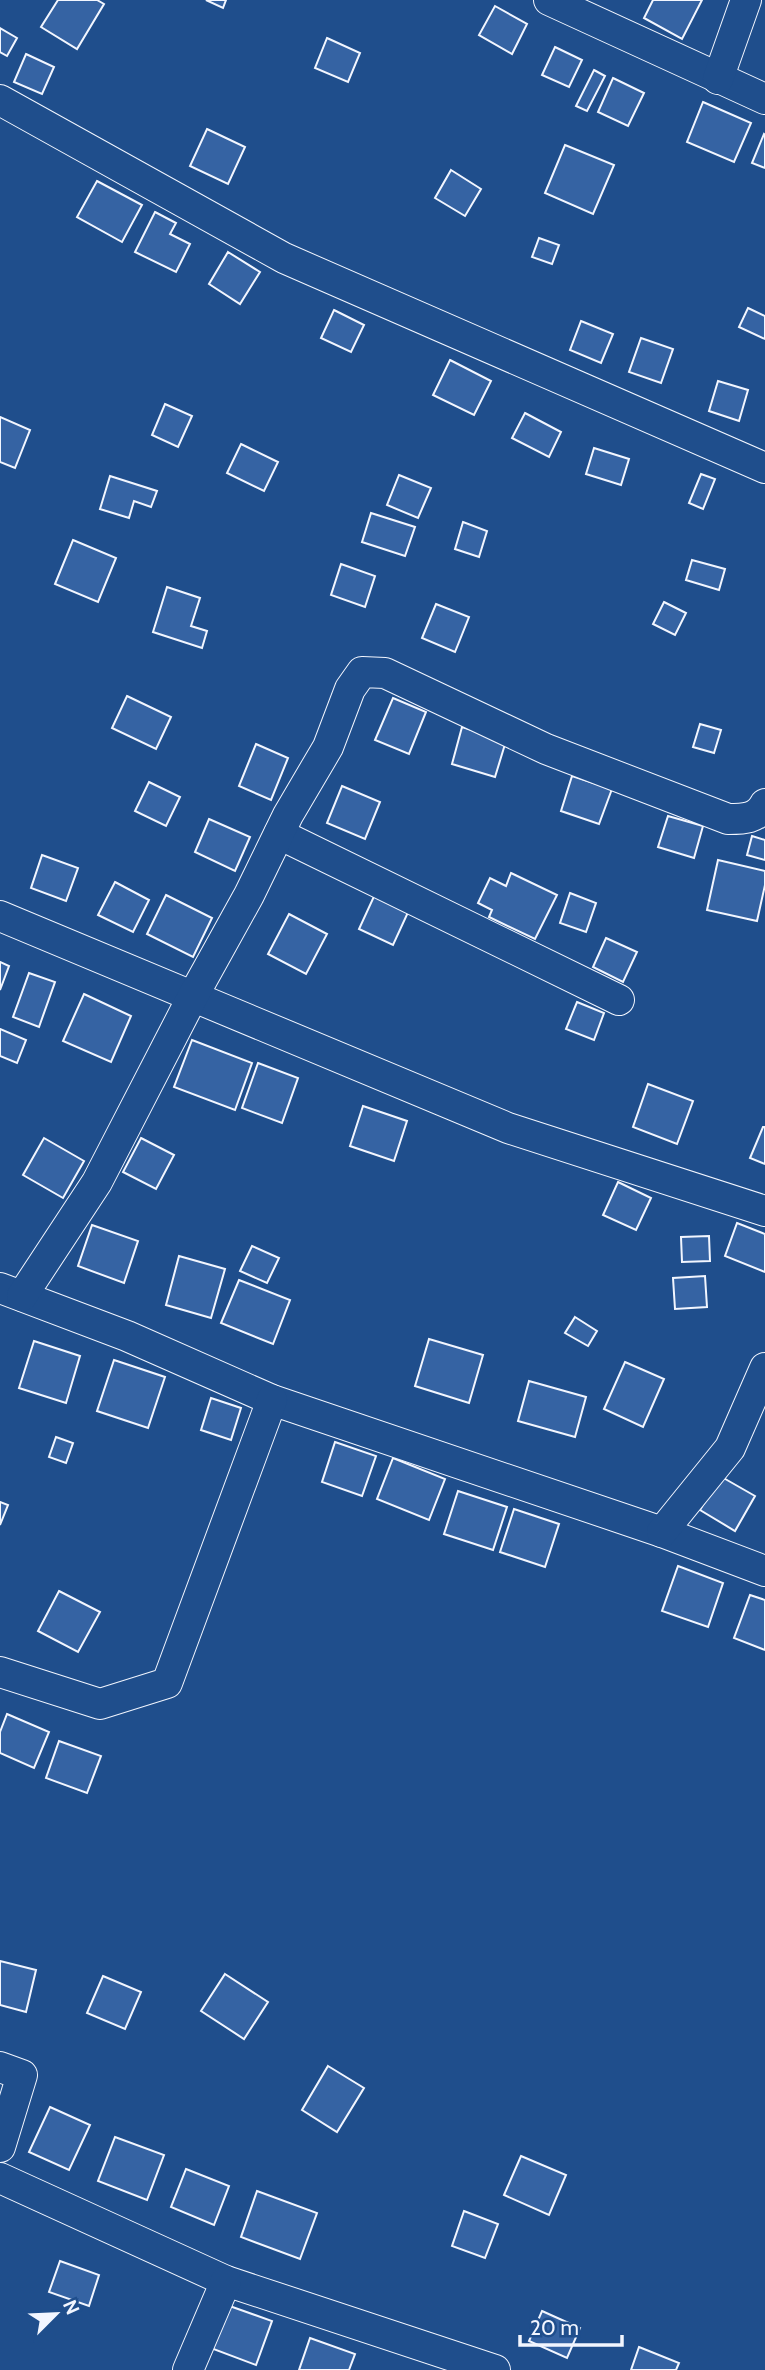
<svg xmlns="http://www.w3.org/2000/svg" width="765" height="2370" viewBox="0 0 765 2370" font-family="Cabin,sans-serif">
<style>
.building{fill:#3563a3;stroke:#f2f6ff;stroke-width:2}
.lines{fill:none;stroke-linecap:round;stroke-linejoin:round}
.street-casing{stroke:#f2f6ff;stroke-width:32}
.street{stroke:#1f4e8c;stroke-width:30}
</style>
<rect width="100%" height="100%" fill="#1f4e8c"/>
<g class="building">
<polygon points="58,0 97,0 104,4 77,49 41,27"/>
<polygon points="206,0 226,0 223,8"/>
<polygon points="653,0 702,0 682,39 644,18"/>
<polygon points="495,6 527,24 512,54 479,35"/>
<polygon points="0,28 17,38 7,56 0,52"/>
<polygon points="327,38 360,53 348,82 315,68"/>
<polygon points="555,47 582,60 569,87 542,75"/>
<polygon points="26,54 54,67 42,94 14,82"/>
<polygon points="594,70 605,76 587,111 576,106"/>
<polygon points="613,78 644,93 628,126 598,112"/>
<polygon points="703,102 751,123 734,162 687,142"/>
<polygon points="207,129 245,147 228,184 190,166"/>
<polygon points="764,134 765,135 765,168 752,163"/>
<polygon points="565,145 614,165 593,214 545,193"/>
<polygon points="451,170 481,189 465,216 435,198"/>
<polygon points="97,181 142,205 122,242 77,217"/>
<polygon points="155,212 176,223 170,234 190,244 176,272 135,252"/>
<polygon points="539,238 559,245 552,264 532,257"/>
<polygon points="228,252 260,272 240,304 209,284"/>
<polygon points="748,308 765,316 765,339 739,327"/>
<polygon points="334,310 364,325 351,352 321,338"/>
<polygon points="581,321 613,334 601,363 570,350"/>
<polygon points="641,338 673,349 661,383 629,372"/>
<polygon points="450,360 491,381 474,415 433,395"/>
<polygon points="718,381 748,390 739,421 709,411"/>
<polygon points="165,404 192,416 178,447 152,435"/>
<polygon points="525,413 561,432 549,457 512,438"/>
<polygon points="0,417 30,430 15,468 0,462"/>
<polygon points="241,444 278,462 264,491 227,473"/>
<polygon points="594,448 629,459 621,485 586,474"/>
<polygon points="701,474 715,479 703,509 689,503"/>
<polygon points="399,475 431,488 418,518 387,505"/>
<polygon points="110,476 157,491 151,507 134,501 129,518 100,509"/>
<polygon points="371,513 415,527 405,556 362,542"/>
<polygon points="463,522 487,531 479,557 455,549"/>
<polygon points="73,540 116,558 98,602 55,584"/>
<polygon points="692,560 725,569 719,590 686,580"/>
<polygon points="341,564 375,576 365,607 331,595"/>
<polygon points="167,587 200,598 191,626 207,631 202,648 153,632"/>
<polygon points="664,602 686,613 675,635 653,624"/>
<polygon points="436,604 469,617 455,652 422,638"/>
<polygon points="127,696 171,717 156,749 112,728"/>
<polygon points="393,698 426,712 409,754 375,740"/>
<polygon points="700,724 721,730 714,753 693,747"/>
<polygon points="462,727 506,741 495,777 452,764"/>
<polygon points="256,744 288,758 271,800 239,786"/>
<polygon points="572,776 612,789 599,824 561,811"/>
<polygon points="149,782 180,797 166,826 135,811"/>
<polygon points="342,786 380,802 365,839 327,823"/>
<polygon points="668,816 703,826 694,858 658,847"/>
<polygon points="209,819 250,837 235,871 195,852"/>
<polygon points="752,836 765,840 765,860 747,855"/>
<polygon points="42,855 78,868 66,901 31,888"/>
<polygon points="718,860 765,871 765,885 757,921 707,910"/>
<polygon points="511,873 557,895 535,939 489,917 492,910 478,903 490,878 506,886"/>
<polygon points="115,882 149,900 133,932 98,915"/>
<polygon points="376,892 410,908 393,945 359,929"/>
<polygon points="570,893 596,903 586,932 560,923"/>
<polygon points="166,895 212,918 193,957 147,934"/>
<polygon points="289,914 327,934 306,974 268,954"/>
<polygon points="606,938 637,952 623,982 593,967"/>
<polygon points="0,962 9,966 0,990"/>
<polygon points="29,973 55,982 39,1027 13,1017"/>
<polygon points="84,994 131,1016 111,1062 63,1041"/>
<polygon points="577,1002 604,1013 594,1040 566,1029"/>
<polygon points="0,1029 26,1040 17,1063 0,1056"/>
<polygon points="192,1040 252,1063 235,1110 174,1087"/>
<polygon points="258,1063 298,1078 282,1123 242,1108"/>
<polygon points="648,1084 693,1101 677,1144 633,1127"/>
<polygon points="363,1106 407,1121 394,1161 350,1146"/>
<polygon points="763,1127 765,1127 765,1164 750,1158"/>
<polygon points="44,1138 84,1161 63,1198 23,1175"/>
<polygon points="141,1138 174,1155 156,1189 123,1172"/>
<polygon points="618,1182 651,1198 636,1230 603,1215"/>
<polygon points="737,1223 765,1234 765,1272 725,1256"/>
<polygon points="92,1225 138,1241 124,1283 78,1266"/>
<polygon points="709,1236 710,1261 682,1262 681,1237"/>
<polygon points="252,1246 279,1258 267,1283 240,1271"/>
<polygon points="179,1256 225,1269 211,1318 166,1305"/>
<polygon points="705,1276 707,1307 675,1309 673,1278"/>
<polygon points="239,1280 290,1300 273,1344 221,1323"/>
<polygon points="575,1317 597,1331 588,1346 565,1333"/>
<polygon points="429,1339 483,1355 469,1403 415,1386"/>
<polygon points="34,1341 80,1356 66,1403 19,1388"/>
<polygon points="114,1360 165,1377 148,1428 97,1411"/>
<polygon points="625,1362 664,1379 643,1427 604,1409"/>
<polygon points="529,1381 586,1397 575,1437 518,1421"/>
<polygon points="211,1398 241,1408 231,1440 201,1430"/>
<polygon points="56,1437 73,1443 66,1463 49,1457"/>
<polygon points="335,1442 376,1456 362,1496 322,1482"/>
<polygon points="393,1458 445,1479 429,1520 377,1499"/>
<polygon points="720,1476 755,1496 735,1531 700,1510"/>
<polygon points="458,1491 507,1507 493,1550 444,1534"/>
<polygon points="0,1502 8,1505 0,1525"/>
<polygon points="514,1509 559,1524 545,1567 500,1552"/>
<polygon points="678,1566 723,1583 708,1627 662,1611"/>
<polygon points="59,1591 100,1612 78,1652 38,1631"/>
<polygon points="750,1595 765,1600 765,1650 734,1638"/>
<polygon points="7,1714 49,1732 34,1768 0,1753 0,1732"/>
<polygon points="59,1741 101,1756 87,1793 46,1778"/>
<polygon points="0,1961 36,1970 26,2012 0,2005"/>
<polygon points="225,1974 268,2002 244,2039 201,2011"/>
<polygon points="103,1976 141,1992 125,2029 87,2013"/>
<polygon points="328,2066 364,2088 337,2132 302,2110"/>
<polygon points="50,2107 90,2125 69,2170 29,2152"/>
<polygon points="115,2137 164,2155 147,2200 98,2181"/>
<polygon points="521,2156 566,2175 549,2215 504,2195"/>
<polygon points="186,2169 229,2186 214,2225 171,2207"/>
<polygon points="257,2191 317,2213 300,2259 241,2237"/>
<polygon points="464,2211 498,2224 485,2258 452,2246"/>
<polygon points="60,2261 99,2275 89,2306 49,2292"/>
<polygon points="224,2304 272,2321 256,2365 208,2347"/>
<polygon points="542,2311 580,2328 567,2358 529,2341"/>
<polygon points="310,2338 355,2354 349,2370 299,2370"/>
<polygon points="639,2347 679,2363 676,2370 631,2370"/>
</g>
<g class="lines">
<defs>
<g id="street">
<polyline points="549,0 765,99"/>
<polyline points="718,79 746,0"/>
<polyline points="0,100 284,258 765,468"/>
<polyline points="279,834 619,1000"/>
<polyline points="0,916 508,1128 765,1211"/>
<polyline points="0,1288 127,1336 272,1400 662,1532 765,1571"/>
<path d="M 22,1296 L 97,1182 L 193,996 L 249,895 L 288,815 L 328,747 L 350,689 L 362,672 L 385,673 L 546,749 L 728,819 C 744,819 757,819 765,804"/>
<polyline points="662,1532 730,1448 765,1368"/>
<polyline points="0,1672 100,1704 167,1683 272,1400"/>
<polyline points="0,2067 22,2075 0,2147"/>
<polyline points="0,2178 226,2281 495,2370"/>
<polyline points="188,2370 226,2281"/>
</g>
</defs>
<use href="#street" class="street-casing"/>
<use href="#street" class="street"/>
</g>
<g transform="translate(56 2314) rotate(66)" stroke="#1f4e8c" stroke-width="5" paint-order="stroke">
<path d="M0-5L12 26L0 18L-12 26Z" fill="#f2f6ff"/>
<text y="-10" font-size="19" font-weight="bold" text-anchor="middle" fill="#f2f6ff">N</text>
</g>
<path d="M520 2335v10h102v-10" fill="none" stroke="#f2f6ff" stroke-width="3.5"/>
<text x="530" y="2335" font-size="21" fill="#f2f6ff" stroke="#1f4e8c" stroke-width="5" paint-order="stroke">20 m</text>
</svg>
